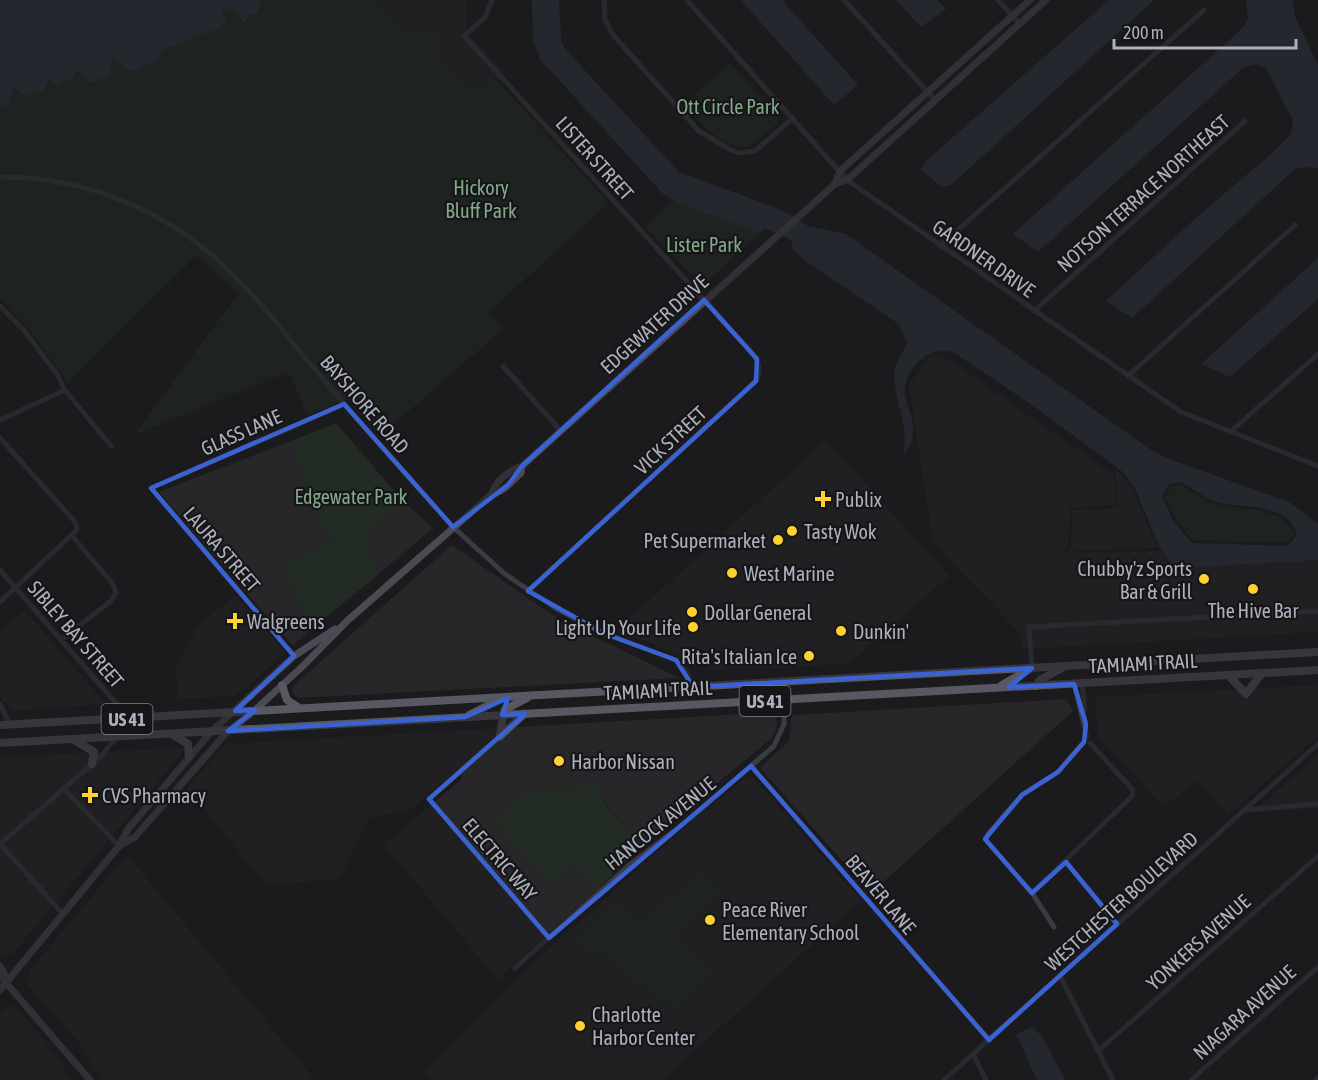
<svg xmlns="http://www.w3.org/2000/svg" width="1318" height="1080" viewBox="0 0 1318 1080" font-family="'Asap Condensed',sans-serif">
<style>
.built{fill:#27272a}
.green{fill:#222c24}
.water{fill:#2f3843;fill-rule:evenodd}
.lines{fill:none;stroke-linecap:round;stroke-linejoin:round}
.street{stroke:#3b3c43;stroke-width:5}
.secondary{stroke:#494a53;stroke-width:7}
.primary{stroke:#575862;stroke-width:8}
.marked{fill:none;stroke:#3a62d3;stroke-width:4.5;stroke-linejoin:round}
.poi-dot{fill:#fed132;stroke:#161618;stroke-width:2}
.labels{text-anchor:middle;dominant-baseline:central;stroke-width:4.5;stroke-linejoin:round;paint-order:stroke}
.shield{fill:#161618;stroke:#80828c;stroke-width:1.5}
.shield-label{font-size:18px;font-weight:bold;fill:#adb0bd}
.park-label{font-size:20px;fill:#83a98a;stroke:#161618}
.street-label{font-size:20px;fill:#adb0bd;stroke:#161618}
.poi-label{font-size:20px;fill:#adb0bd;stroke:#161618;text-anchor:start}
</style>
<rect width="100%" height="100%" fill="#1b1b1d"/>
<g class="built">
<polygon points="376,0 466,0 466,31 504,73 497,80 490,78 480,86 465,82 439,57 409,36"/>
<polygon points="942,355 1114,475 1116,505 1070,508 1068,544 1061,553 1162,551 1172,562 1196,567 1318,560 1318,632 1022,649 1020,633 933,542 909,385 929,358"/>
<polygon points="826,440 949,576 849,664 717,670 617,630"/>
<polygon points="291,441 321,522 333,540 282,562 310,630 293,646 159,492"/>
<polygon points="1115,469 1132,488 1157,548 1067,551 1071,545 1073,510 1116,508 1118,505"/>
<polygon points="403,501 433,528 379,574 365,535"/>
<polygon points="452,545 558,619 679,678 298,698 292,693 293,686"/>
<polygon points="235,595 286,653 235,696 178,699 176,667 198,626"/>
<polygon points="24,611 25,611 106,704 12,711 0,697 0,633"/>
<polygon points="1318,685 1318,736 1228,815 1197,780 1164,807 1098,737 1095,697"/>
<polygon points="1066,699 1073,711 871,893 760,768 790,740 791,718 794,715"/>
<polygon points="776,712 777,726 773,737 642,845 601,798 598,785 527,789 496,821 552,885 575,865 597,890 506,971 499,981 384,845 462,779 456,771 411,809 369,818 340,879 266,885 187,788 226,744"/>
<polygon points="183,748 183,752 14,952 8,955 0,953 0,757"/>
<polygon points="1318,755 1318,808 1253,812"/>
<polygon points="748,776 754,779 861,901 662,1080 433,1080 425,1070 510,987 515,979 697,817"/>
<polygon points="127,855 315,1080 101,1080 79,1043 28,985 27,978 30,970"/>
<polygon points="12,1006 18,1009 47,1043 72,1080 0,1080 0,1012 6,1007"/>
</g>
<g class="green">
<polygon points="261,0 376,0 409,35 424,28 440,33 439,58 465,82 480,86 490,78 497,80 609,203 489,312 503,329 380,436 347,399 308,415 288,372 134,435 238,294 197,255 68,383 29,329 0,299 0,107 12,99 15,87 17,92 48,81 51,78 75,76 76,72 81,70 91,83 112,70 113,57 130,72 159,59 163,50 219,28 221,11 234,8 244,23 260,7"/>
<path d="M 730,63 L 778,117 L 777,124 L 749,147 C 722,149 700,122 684,105 Z"/>
<polygon points="673,200 679,203 760,233 707,281 698,282 645,226"/>
<polygon points="336,423 403,501 365,535 379,574 310,630 282,562 333,540 321,522 291,441"/>
<path d="M 1180,485 C 1192,490 1201,500 1213,503 C 1239,512 1282,504 1294,534 L 1287,543 L 1193,540 L 1176,520 L 1165,497 L 1171,487 Z"/>
<polygon points="599,785 601,799 642,845 597,890 575,865 552,886 495,821 527,789"/>
<polygon points="699,872 719,894 675,934 713,976 674,1009 627,974 619,964 584,947 577,949 571,946 571,942 617,901 639,924"/>
</g>
<g class="water">
<polygon points="0,0 261,0 258,13 250,15 244,23 234,8 221,11 227,20 219,28 163,50 159,59 130,72 113,57 110,75 90,83 80,70 76,72 72,79 56,86 50,78 44,90 24,96 15,88 9,103 0,107"/>
<path d="M 532,0 L 559,0 L 561,40 L 565,49 L 679,172 L 784,211 L 808,226 L 846,234 L 1151,450 L 1169,459 L 1289,502 L 1318,524 L 1318,560 L 1197,567 L 1171,562 L 1159,546 L 1135,488 L 1123,472 L 1032,405 L 953,352 C 940,349 929,352 919,361 C 888,393 919,409 912,440 C 911,446 906,451 903,456 C 910,427 894,401 894,373 C 894,363 904,353 907,343 L 899,324 L 807,262 L 793,250 L 791,240 L 765,228 L 760,233 L 678,203 L 663,194 L 540,59 L 533,40 ZM 1180,482 C 1192,487 1201,496 1213,501 C 1238,509 1290,501 1297,535 L 1288,546 L 1192,543 L 1173,521 L 1162,496 L 1169,484 Z"/>
<polygon points="741,0 782,0 858,85 834,105"/>
<polygon points="896,0 937,0 946,9 921,27"/>
<polygon points="1109,0 1154,0 951,185 942,187 921,170 926,161"/>
<polygon points="1246,0 1292,0 1295,17 1318,65 1318,169 1312,167 1296,168 1132,318 1106,301 1197,217 1270,155 1291,134 1293,120 1266,68 1254,64 1244,67 1038,252 1013,234 1244,27 1248,18"/>
<polygon points="1318,258 1318,299 1230,377 1201,364"/>
<polygon points="1032,1027 1043,1037 1065,1080 1037,1080 1016,1034"/>
</g>
<g class="lines">
<g class="street">
<path d="M 492,0 L 485,17 L 464,36 L 733,332 C 746,347 767,361 756,381 L 528,591"/>
<polyline points="604,0 605,20 613,35 699,131 731,150 740,153 755,151 793,118"/>
<polyline points="687,0 847,180 1181,412 1318,466"/>
<polyline points="844,0 935,100"/>
<polyline points="998,0 1020,24"/>
<path d="M 0,177 C 83,176 166,210 226,268 C 262,302 292,343 324,380 C 366,430 410,478 453,527 L 505,574 L 557,609 L 603,633 L 676,660 L 687,672 L 692,687"/>
<polyline points="940,246 1204,10"/>
<polyline points="0,306 23,329 57,374 65,390 111,446"/>
<polyline points="1034,311 1245,121"/>
<polyline points="503,366 560,430"/>
<polyline points="1128,376 1295,225"/>
<polyline points="0,420 65,390"/>
<polyline points="1230,432 1318,354"/>
<polyline points="0,438 76,523 77,530 0,602"/>
<polyline points="0,570 129,718"/>
<polyline points="61,640 111,601 116,593 113,584 73,537"/>
<polyline points="294,656 151,488 344,404"/>
<polyline points="1032,668 1029,627 1318,611"/>
<polyline points="1082,683 1085,709 1083,713"/>
<polyline points="1074,684 1087,737"/>
<polyline points="0,704 10,725"/>
<polyline points="500,736 429,799 549,938"/>
<polyline points="1084,742 1058,772 1022,795 988,834 986,840 1032,893 1132,796 1133,790 1090,743"/>
<polyline points="751,766 989,1040"/>
<polyline points="64,789 119,846"/>
<polyline points="1245,810 1318,804"/>
<polyline points="0,844 99,758 116,738"/>
<polyline points="0,844 63,914"/>
<polyline points="1066,862 1117,924"/>
<polyline points="1032,893 1054,927"/>
<polyline points="515,968 627,867 691,818 774,746 784,724 784,682"/>
<polyline points="1060,976 1113,1080"/>
<polyline points="1098,1051 1318,856"/>
<polyline points="973,1054 986,1080"/>
<polyline points="944,1080 1318,744"/>
<polyline points="1191,1080 1318,967"/>
<polyline points="1316,1080 1318,1078"/>
</g>
<g class="secondary">
<polyline points="835,184 840,171 1030,0"/>
<path d="M 492,494 C 494,482 511,469 522,466 L 835,184 L 847,180 L 1046,0"/>
<path d="M 119,846 L 135,837 L 228,731 L 255,710 L 303,666 L 347,621 L 492,494 C 504,492 512,481 521,473 L 522,466"/>
<polyline points="0,966 7,979"/>
<polyline points="0,976 90,1080"/>
<polyline points="0,990 119,846 128,829 212,731 294,656 335,629"/>
</g>
<g class="primary">
<polyline points="1229,676 1246,694 1262,673"/>
<polyline points="282,685 287,700 298,707"/>
<polyline points="1002,685 1032,668"/>
<polyline points="1036,686 1040,680 1062,668"/>
<polyline points="469,715 489,705 493,698"/>
<polyline points="0,725 1318,652"/>
<polyline points="172,734 188,744 189,757"/>
<polyline points="500,736 504,710 527,698"/>
<polyline points="500,736 524,714"/>
<polyline points="76,741 94,752 92,764"/>
<polyline points="0,743 1318,670"/>
</g>
</g>
<path d="M0 0H1318V1080H0ZM 704,300 L 757,359 L 756,381 L 528,591 L 603,633 L 676,660 L 693,687 L 1032,668 L 1009,687 L 1074,684 L 1086,724 L 1084,742 L 1058,772 L 1022,795 L 985,839 L 1032,893 L 1066,862 L 1117,924 L 989,1040 L 751,766 L 549,938 L 429,799 L 525,714 L 502,715 L 508,698 L 465,717 L 228,731 L 255,710 L 235,711 L 294,656 L 151,488 L 344,404 L 453,527 L 508,485 L 522,466 Z" fill="#1b1b1d" fill-opacity=".55" fill-rule="evenodd"/>
<path class="marked" d="M 704,300 L 757,359 L 756,381 L 528,591 L 603,633 L 676,660 L 693,687 L 1032,668 L 1009,687 L 1074,684 L 1086,724 L 1084,742 L 1058,772 L 1022,795 L 985,839 L 1032,893 L 1066,862 L 1117,924 L 989,1040 L 751,766 L 549,938 L 429,799 L 525,714 L 502,715 L 508,698 L 465,717 L 228,731 L 255,710 L 235,711 L 294,656 L 151,488 L 344,404 L 453,527 L 508,485 L 522,466 Z"/>
<g class="poi-dot">
<path d="M820 490h6v6h6v6h-6v6h-6v-6h-6v-6h6z"/>
<circle cx="792" cy="531" r="6"/>
<circle cx="778" cy="540" r="6"/>
<circle cx="732" cy="573" r="6"/>
<circle cx="1204" cy="579" r="6"/>
<circle cx="1253" cy="589" r="6"/>
<circle cx="692" cy="612" r="6"/>
<path d="M232 612h6v6h6v6h-6v6h-6v-6h-6v-6h6z"/>
<circle cx="693" cy="627" r="6"/>
<circle cx="841" cy="631" r="6"/>
<circle cx="809" cy="656" r="6"/>
<circle cx="559" cy="761" r="6"/>
<path d="M87 786h6v6h6v6h-6v6h-6v-6h-6v-6h6z"/>
<circle cx="710" cy="920" r="6"/>
<circle cx="580" cy="1026" r="6"/>
</g>
<g class="labels">
<g class="shield">
<rect x="739.5" y="686" width="51" height="30" rx="4.5"/>
<rect x="101.5" y="704" width="51" height="30" rx="4.5"/>
</g>
<g class="shield-label">
<text x="765" y="701">US 41</text>
<text x="127" y="719">US 41</text>
</g>
<g class="park-label">
<text x="728" y="106">Ott Circle Park</text>
<text x="481" y="187">Hickory<tspan x="481" dy="23">Bluff Park</tspan></text>
<text x="704" y="244">Lister Park</text>
<text x="351" y="496">Edgewater Park</text>
</g>
<g class="street-label">
<text transform="translate(595 158) rotate(48)">LISTER STREET</text>
<text transform="translate(1143 193) rotate(-42)">NOTSON TERRACE NORTHEAST</text>
<text transform="translate(984 258) rotate(35)">GARDNER DRIVE</text>
<text transform="translate(654 324) rotate(-42)">EDGEWATER DRIVE</text>
<text transform="translate(365 404) rotate(49)">BAYSHORE ROAD</text>
<text transform="translate(241 432) rotate(-24)">GLASS LANE</text>
<text transform="translate(670 440) rotate(-43)">VICK STREET</text>
<text transform="translate(222 549) rotate(49)">LAURA STREET</text>
<text transform="translate(76 634) rotate(49)">SIBLEY BAY STREET</text>
<text transform="translate(1143 663) rotate(-3)">TAMIAMI TRAIL</text>
<text transform="translate(658 690) rotate(-3)">TAMIAMI TRAIL</text>
<text transform="translate(660 823) rotate(-39)">HANCOCK AVENUE</text>
<text transform="translate(500 859) rotate(49)">ELECTRIC WAY</text>
<text transform="translate(881 894) rotate(50)">BEAVER LANE</text>
<text transform="translate(1121 901) rotate(-42)">WESTCHESTER BOULEVARD</text>
<text transform="translate(1198 942) rotate(-42)">YONKERS AVENUE</text>
<text transform="translate(1244 1012) rotate(-42)">NIAGARA AVENUE</text>
</g>
<g class="poi-label">
<text x="835" y="499">Publix</text>
<text x="804" y="531">Tasty Wok</text>
<text x="766" y="540" text-anchor="end">Pet Supermarket</text>
<text x="1192" y="568" text-anchor="end">Chubby'z Sports<tspan x="1192" dy="23">Bar &amp; Grill</tspan></text>
<text x="744" y="573">West Marine</text>
<text x="1253" y="610" text-anchor="middle">The Hive Bar</text>
<text x="704" y="612">Dollar General</text>
<text x="247" y="621">Walgreens</text>
<text x="681" y="627" text-anchor="end">Light Up Your Life</text>
<text x="853" y="631">Dunkin'</text>
<text x="797" y="656" text-anchor="end">Rita's Italian Ice</text>
<text x="571" y="761">Harbor Nissan</text>
<text x="102" y="795">CVS Pharmacy</text>
<text x="722" y="909">Peace River<tspan x="722" dy="23">Elementary School</tspan></text>
<text x="592" y="1014">Charlotte<tspan x="592" dy="23">Harbor Center</tspan></text>
</g>
</g>
<path d="M1114 39v9h182v-9" fill="none" stroke="#adb0bd" stroke-width="3"/>
<text x="1123" y="39" font-size="18" fill="#adb0bd" stroke="#161618" stroke-width="4.5" paint-order="stroke">200 m</text>
</svg>
